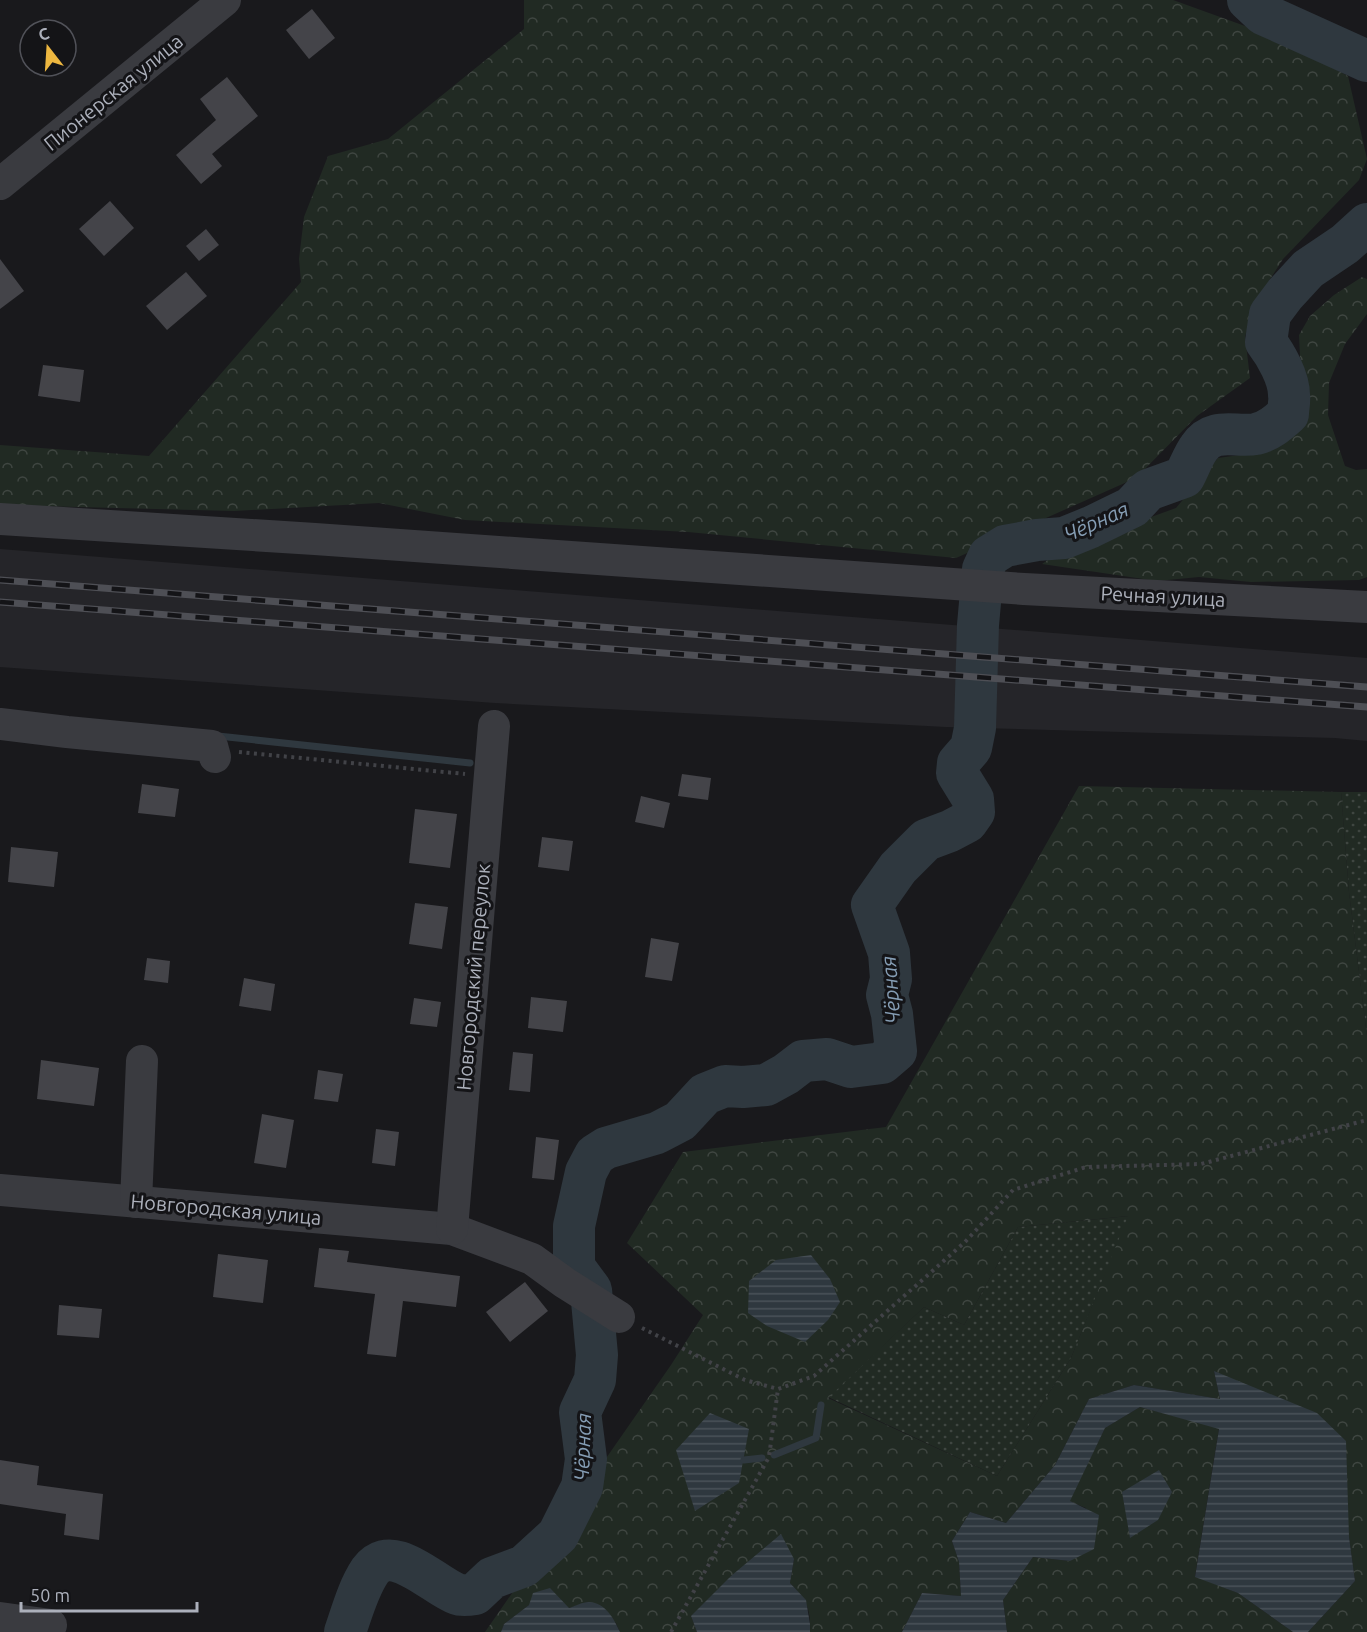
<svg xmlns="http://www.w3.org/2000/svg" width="1367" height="1632" viewBox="0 0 1367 1632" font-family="Ubuntu,sans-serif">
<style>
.built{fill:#252529}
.grass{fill:url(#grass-dots)}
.forest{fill:url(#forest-crowns);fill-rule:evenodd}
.water{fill:url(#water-rules)}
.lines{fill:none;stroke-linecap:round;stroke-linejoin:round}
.stream{stroke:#2f383f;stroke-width:7}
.river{stroke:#2f383f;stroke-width:42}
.building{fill:#444449}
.path{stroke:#414247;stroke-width:4;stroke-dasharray:3 4.5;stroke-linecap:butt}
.minor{stroke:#3a3b40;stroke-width:32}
.rail-casing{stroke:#4e4f55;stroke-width:7}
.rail{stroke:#141417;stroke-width:4.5;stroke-dasharray:14;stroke-linecap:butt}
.labels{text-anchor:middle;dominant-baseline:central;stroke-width:6;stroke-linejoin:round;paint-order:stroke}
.street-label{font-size:20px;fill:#acb0bb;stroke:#141417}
.water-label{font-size:21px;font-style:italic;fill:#859db4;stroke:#141417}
</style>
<defs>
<pattern id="grass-dots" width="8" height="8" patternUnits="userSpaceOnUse" patternTransform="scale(1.5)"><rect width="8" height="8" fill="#212a23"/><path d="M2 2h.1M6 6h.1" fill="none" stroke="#3f4641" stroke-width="1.8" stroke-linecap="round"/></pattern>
<pattern id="forest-crowns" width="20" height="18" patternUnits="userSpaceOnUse" patternTransform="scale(1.5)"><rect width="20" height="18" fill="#212a23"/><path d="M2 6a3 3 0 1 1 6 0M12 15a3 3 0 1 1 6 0" fill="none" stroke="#3f4641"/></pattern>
<pattern id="water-rules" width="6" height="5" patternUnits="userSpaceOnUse" patternTransform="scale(1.5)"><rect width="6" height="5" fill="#2f383f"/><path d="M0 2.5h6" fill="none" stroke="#4a5259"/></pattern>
</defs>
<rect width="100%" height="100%" fill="#19191c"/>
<polygon class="built" points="0,549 1367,658 1367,741 1335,738 946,727 495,703 0,667"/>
<g class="grass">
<polygon points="1341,792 1367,792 1367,1036 1349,892"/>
<polygon points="1129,1216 1071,1358 997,1476 828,1397 924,1307 964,1325 1018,1227"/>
</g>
<g class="forest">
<polygon points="524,0 1173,0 1273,36 1348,76 1367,159 1359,180 1283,259 1260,295 1245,336 1250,378 1197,416 1136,478 956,558 688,532 465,520 379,503 234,511 0,505 0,445 149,456 301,282 299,259 304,217 328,156 388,139 524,29"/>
<polygon points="1362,277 1367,279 1367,314 1345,344 1329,383 1328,415 1345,466 1356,470 1367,469 1367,577 1359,580 1251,582 1199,577 1157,581 1042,564 1063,549 1176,508 1218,458 1261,452 1291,438 1296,430 1302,398 1299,335 1310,316 1334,295"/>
<path d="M 1079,786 L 1341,792 L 1349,892 L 1367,1036 L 1367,1632 L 1308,1632 L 1355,1581 L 1349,1537 L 1214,1371 L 1220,1399 L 1134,1385 L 1089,1399 L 1055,1465 L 1006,1523 L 970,1512 L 952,1541 L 959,1562 L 961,1596 L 922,1593 L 902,1632 L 810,1632 C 811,1607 806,1600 790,1583 L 794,1559 L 691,1616 L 697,1632 L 620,1632 L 616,1623 L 588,1602 L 569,1608 L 529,1605 L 504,1624 L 501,1632 L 485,1632 L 671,1365 L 703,1315 L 627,1243 L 683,1152 L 886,1127 ZM 1128,1216 L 1071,1358 L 997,1476 L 828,1398 L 924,1307 L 964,1325 L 1018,1227 Z"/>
<polygon points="1140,1407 1219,1428 1195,1576 1238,1593 1293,1632 1007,1632 1003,1600 1033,1557 1070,1561 1086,1508 1069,1501 1105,1428"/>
</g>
<g class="water">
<polygon points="811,1255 830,1279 840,1302 828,1320 805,1342 767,1326 748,1313 749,1281 776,1260"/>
<polygon points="1214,1371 1317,1413 1346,1441 1349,1537 1355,1581 1308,1632 1293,1632 1238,1593 1195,1577 1219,1429 1140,1407 1105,1428 1070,1501 1099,1515 1094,1549 1070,1561 1033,1557 1003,1600 1007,1632 902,1632 922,1593 961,1596 959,1562 952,1541 970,1512 1006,1523 1055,1465 1089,1399 1134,1385 1220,1399"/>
<polygon points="710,1413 749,1429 739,1483 695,1511 676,1450"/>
<polygon points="1159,1470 1172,1492 1158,1520 1130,1538 1122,1492"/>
<polygon points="781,1534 794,1559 790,1583 806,1600 810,1624 810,1632 697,1632 691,1616 731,1576"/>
<path d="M 550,1588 L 569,1608 C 575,1606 583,1602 589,1602 C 606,1603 614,1619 620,1632 L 501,1632 L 504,1624 L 529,1605 L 533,1593 Z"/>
</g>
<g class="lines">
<g class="stream">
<polyline points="218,736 470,763"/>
<polyline points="774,1455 816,1438 821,1405"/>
<polyline points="744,1460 762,1458"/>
</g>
<g class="river">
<polyline points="1248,0 1263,14 1367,61"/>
<path d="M 345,1632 C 352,1612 358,1589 370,1571 C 392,1540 434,1586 457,1594 C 462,1596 469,1595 475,1594 L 492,1578 L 524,1566 L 558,1535 L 582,1487 L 586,1459 L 580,1412 L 595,1380 L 597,1355 L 591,1290 L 574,1267 L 574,1226 L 586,1172 L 595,1155 L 606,1148 L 657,1133 L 680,1121 L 705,1094 L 725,1086 L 743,1087 L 766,1085 L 786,1074 L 803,1061 L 827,1059 L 851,1067 L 882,1063 L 896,1051 L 892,1014 L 887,995 L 891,979 L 889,953 L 872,905 L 898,868 L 926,840 L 950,831 L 967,822 L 974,812 L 973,799 L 957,773 L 958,763 L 971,748 L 975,728 L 978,625 L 983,569 L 989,556 L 1005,546 L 1037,540 L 1064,538 L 1091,527 L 1132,507 L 1148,490 L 1184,477 C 1189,468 1193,456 1199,448 C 1214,426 1236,438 1256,434 C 1269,431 1278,423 1288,414 C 1288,408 1290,401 1289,395 C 1289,378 1276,355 1266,342 L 1270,314 L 1285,294 L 1308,269 L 1345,244 L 1367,224"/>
</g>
</g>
<g class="building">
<polygon points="312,9 335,38 309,59 286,30"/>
<polygon points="227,77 258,116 212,154 222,166 201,184 176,155 216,120 200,99"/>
<polygon points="110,201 134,228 104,256 79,229"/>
<polygon points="206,229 219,245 199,261 186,246"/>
<polygon points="0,259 24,291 0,309"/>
<polygon points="186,272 207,296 167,330 146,306"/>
<polygon points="43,365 84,370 80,402 38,396"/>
<polygon points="682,774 711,778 708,800 678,796"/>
<polygon points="142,784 179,789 175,817 138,813"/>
<polygon points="641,796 670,803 664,828 635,822"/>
<polygon points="415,809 457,814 450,868 409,863"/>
<polygon points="542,837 573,841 569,871 538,867"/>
<polygon points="11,847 58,852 54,887 8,882"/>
<polygon points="415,903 448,907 442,949 409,944"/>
<polygon points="651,938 679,943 672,981 645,977"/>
<polygon points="147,958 170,961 168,983 144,980"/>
<polygon points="244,978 275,984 271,1011 239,1006"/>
<polygon points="531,997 567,1001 563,1032 528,1028"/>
<polygon points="414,998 441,1002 437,1027 410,1024"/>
<polygon points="513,1052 533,1054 530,1092 509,1090"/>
<polygon points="41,1060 99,1068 94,1106 37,1099"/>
<polygon points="318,1070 343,1074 338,1102 314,1099"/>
<polygon points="262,1114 294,1120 286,1168 254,1163"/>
<polygon points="376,1129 399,1132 395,1166 372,1163"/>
<polygon points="536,1137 559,1140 554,1180 532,1178"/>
<polygon points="319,1248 349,1251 347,1262 460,1276 456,1307 403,1301 396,1357 367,1354 375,1294 314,1287"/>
<polygon points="218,1254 268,1260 263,1303 213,1297"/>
<polygon points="525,1282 548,1311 510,1342 486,1312"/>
<polygon points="59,1305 102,1309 99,1338 57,1335"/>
<polygon points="0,1460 39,1466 37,1485 103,1494 99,1540 64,1535 66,1514 0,1504"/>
</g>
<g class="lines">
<g class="path">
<polyline points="239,752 465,774"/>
<polyline points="642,1328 745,1380 778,1389 814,1376 965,1242 1013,1190 1086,1167 1201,1164 1367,1120"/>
<polyline points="671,1632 769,1457 778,1389"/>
</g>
<g class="minor">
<polyline points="0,184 225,0"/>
<polyline points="0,519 315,539 1024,589 1367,607"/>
<polyline points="0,724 67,732 212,746 215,757"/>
<polyline points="0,1190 452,1229 532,1259 565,1283 619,1317"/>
<polyline points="136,1202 142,1061"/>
<polyline points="452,1229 494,726"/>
<polyline points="0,1618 51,1625"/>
</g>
<defs>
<g id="rail">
<polyline points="0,580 1367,687"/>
<polyline points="0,602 1367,707"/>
</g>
</defs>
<use href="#rail" class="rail-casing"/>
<use href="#rail" class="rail"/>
</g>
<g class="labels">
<g class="street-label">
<text transform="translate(113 92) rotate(-39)">Пионерская улица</text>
<text transform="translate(1163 596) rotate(3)">Речная улица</text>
<text transform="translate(473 977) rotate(-85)">Новгородский переулок</text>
<text transform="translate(226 1209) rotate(5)">Новгородская улица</text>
</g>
<g class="water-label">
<text transform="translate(1096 521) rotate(-24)">Чёрная</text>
<text transform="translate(890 990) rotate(-94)">Чёрная</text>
<text transform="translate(582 1447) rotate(-88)">Чёрная</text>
</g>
</g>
<g transform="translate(48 48) rotate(343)"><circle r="28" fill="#141417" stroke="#515259" stroke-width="1.5"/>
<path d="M0-4.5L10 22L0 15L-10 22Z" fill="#edb740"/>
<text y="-9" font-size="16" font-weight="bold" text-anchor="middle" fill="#acb0bb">С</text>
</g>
<path d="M21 1602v9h176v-9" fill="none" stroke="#acb0bb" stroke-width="3"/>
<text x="30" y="1602" font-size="18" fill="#acb0bb" stroke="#141417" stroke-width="4.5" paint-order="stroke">50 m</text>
</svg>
